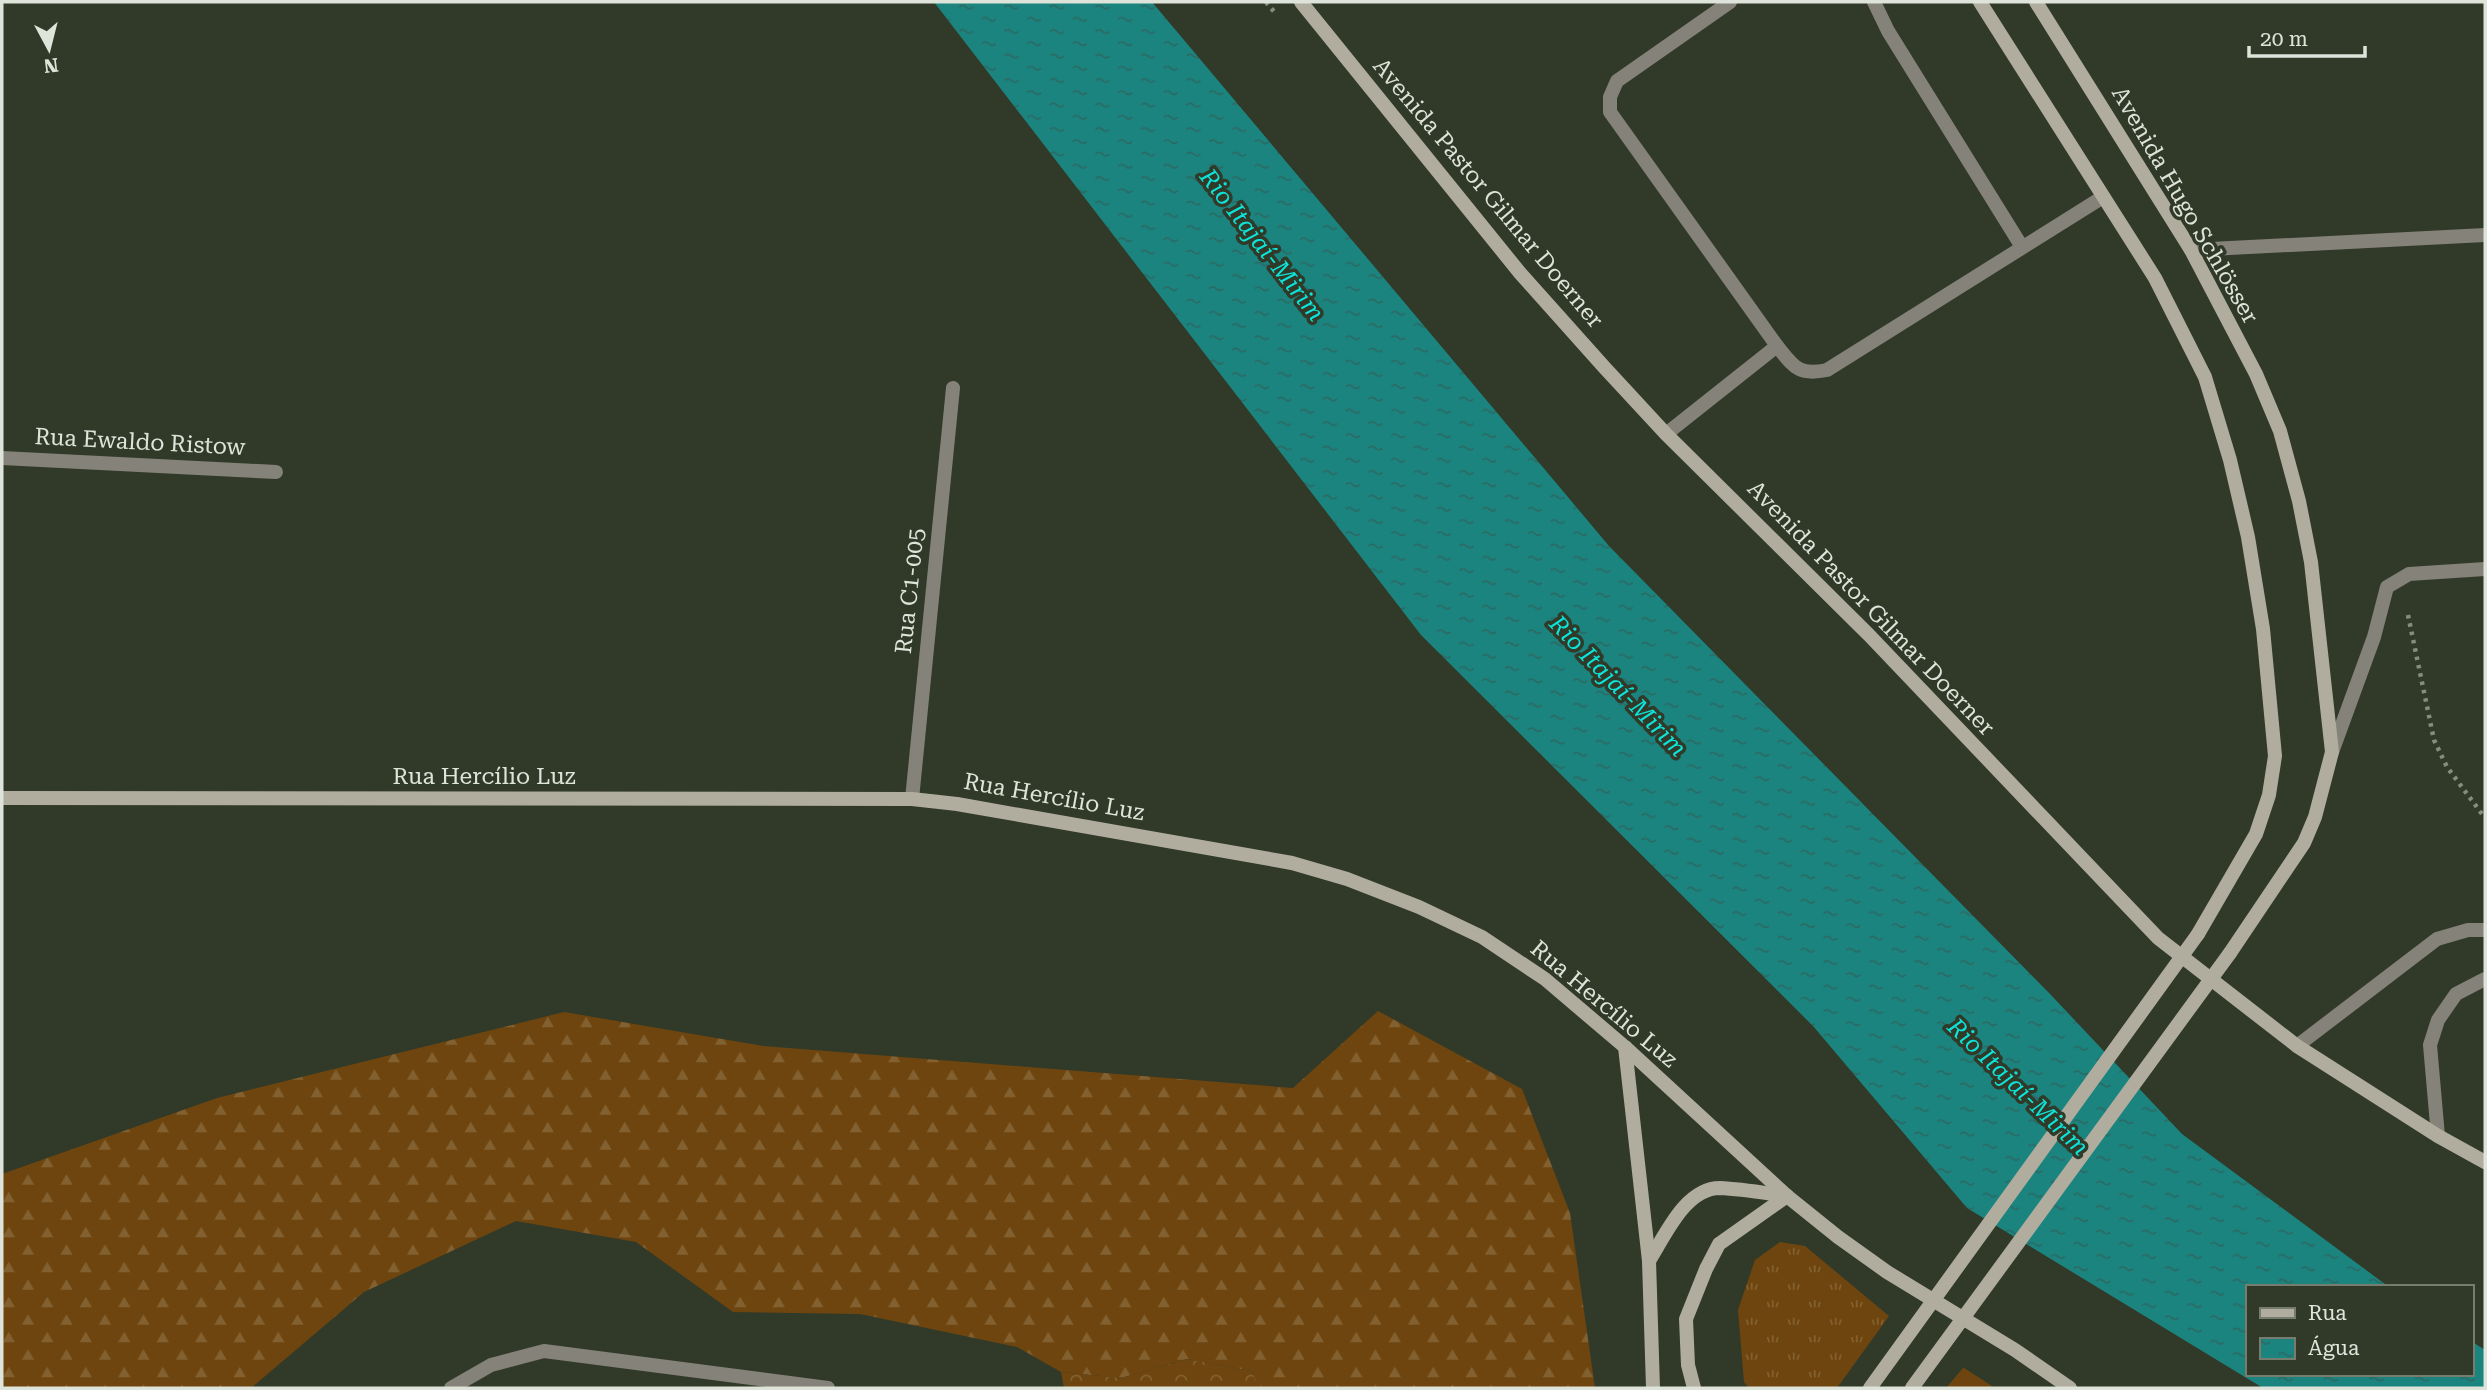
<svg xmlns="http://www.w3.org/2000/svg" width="2487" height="1390" viewBox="0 0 2487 1390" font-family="'Roboto Serif',serif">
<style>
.grass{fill:url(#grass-tufts)}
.forest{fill:url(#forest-firs)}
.park{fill:url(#park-crowns)}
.water{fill:url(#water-ripples)}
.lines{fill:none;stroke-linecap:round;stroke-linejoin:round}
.path{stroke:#868d7f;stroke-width:4.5;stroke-dasharray:3.5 5;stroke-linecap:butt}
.service{stroke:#848279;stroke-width:14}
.minor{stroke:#848279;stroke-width:14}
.secondary{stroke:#b0ad9f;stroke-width:14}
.secondary-bridge{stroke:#b0ad9f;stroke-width:14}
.labels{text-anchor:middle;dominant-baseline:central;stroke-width:7;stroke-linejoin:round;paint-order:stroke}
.street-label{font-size:23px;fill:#dee4d9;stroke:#313928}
.water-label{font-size:24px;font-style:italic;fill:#0ce4da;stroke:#313928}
</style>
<defs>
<pattern id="grass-tufts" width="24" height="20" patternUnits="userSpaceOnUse" patternTransform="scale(1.75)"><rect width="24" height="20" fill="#6e450e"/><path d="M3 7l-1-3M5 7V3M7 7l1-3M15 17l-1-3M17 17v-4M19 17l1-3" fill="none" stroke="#826030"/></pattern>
<pattern id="forest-firs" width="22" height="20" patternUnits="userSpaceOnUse" patternTransform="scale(1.75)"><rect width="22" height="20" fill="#6e450e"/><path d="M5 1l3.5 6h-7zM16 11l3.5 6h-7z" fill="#826030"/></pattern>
<pattern id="park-crowns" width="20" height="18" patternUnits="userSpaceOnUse" patternTransform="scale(1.75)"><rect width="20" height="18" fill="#6e450e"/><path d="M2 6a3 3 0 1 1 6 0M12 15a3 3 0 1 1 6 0" fill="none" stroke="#826030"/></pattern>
<pattern id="water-ripples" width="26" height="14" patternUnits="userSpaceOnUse" patternTransform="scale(1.75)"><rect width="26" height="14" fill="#1b847e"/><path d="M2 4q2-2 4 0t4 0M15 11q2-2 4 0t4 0" fill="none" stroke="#2b6a66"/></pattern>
</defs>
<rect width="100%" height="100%" fill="#313928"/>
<g class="grass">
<polygon points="1780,1242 1805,1246 1889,1316 1837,1388 1749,1388 1744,1382 1738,1310 1755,1260"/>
<polygon points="1964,1367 1964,1368 1995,1388 1946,1388"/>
</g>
<polygon class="forest" points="1378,1011 1522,1089 1570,1213 1595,1388 1261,1388 1251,1371 1187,1359 1121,1378 1061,1372 1017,1347 860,1314 733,1312 636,1242 516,1221 364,1292 251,1388 2,1388 2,1174 217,1098 564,1012 763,1046 1293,1088"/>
<polygon class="park" points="1187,1359 1251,1371 1261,1388 1064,1388 1061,1372 1121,1378"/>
<polygon class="water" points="934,2 1152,2 1609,546 2051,995 2182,1134 2389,1287 2247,1287 2247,1374 2471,1374 2471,1341 2485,1350 2485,1388 2263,1388 1967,1208 1813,1026 1421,635"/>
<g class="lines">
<g class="path">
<polyline points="1266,2 1276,14"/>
<polyline points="2408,615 2434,740 2447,767 2485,818"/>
</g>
<g class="service">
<path d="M 1730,2 L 1617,81 L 1610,97 L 1610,112 L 1777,346 C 1794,367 1798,376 1827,370 L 2103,197"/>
<polyline points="1874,2 1888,31 2022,247"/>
<polyline points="1666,434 1777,346"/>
<polyline points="912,799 953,388"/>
<polyline points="2297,1046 2437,939 2468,930 2485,930"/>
<polyline points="2438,1136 2430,1045 2438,1020 2456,994 2485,979"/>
<polyline points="451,1388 491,1365 544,1351 828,1388"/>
</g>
<g class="minor">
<polyline points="2191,250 2485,235"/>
<polyline points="2,458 276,472"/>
<polyline points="2332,752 2374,637 2387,587 2409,574 2485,569"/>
</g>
<g class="secondary">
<polyline points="1301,2 1520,273 1604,367 1666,434 1869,635 2158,938 2297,1046 2438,1136 2485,1162"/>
<polyline points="1980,2 2155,278 2205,377 2230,460 2248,537 2263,629 2275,756 2269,795 2256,834 2198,934"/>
<polyline points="2036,2 2191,250 2256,374 2280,431 2299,501 2311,562 2332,752 2315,817 2304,843 2230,953"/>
<polyline points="2,798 912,799 957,804 1292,863 1347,879 1419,907 1482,937 1545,979 1625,1047 1787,1196 1838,1237 1887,1272 2015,1350 2070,1388"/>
<polyline points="1625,1047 1649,1261 1653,1388"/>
<path d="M 1649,1261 C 1665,1236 1685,1188 1720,1188 C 1742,1189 1765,1193 1787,1196"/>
<polyline points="1694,1388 1688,1365 1686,1319 1706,1269 1719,1244 1787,1196"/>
</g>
<g class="secondary-bridge">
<polyline points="1870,1388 2198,934"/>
<polyline points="1912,1388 2230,953"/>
</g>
</g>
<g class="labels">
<g class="street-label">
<text transform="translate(1488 193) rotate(50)">Avenida Pastor Gilmar Doerner</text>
<text transform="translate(2185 205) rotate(60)">Avenida Hugo Schlösser</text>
<text transform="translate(140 442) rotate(3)">Rua Ewaldo Ristow</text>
<text transform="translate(910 591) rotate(-84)">Rua C1-005</text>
<text transform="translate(1871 608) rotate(46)">Avenida Pastor Gilmar Doerner</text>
<text x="484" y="776">Rua Hercílio Luz</text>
<text transform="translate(1054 797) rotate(10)">Rua Hercílio Luz</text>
<text transform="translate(1604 1004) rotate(40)">Rua Hercílio Luz</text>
</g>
<g class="water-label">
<text transform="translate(1262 245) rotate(52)">Rio Itajaí-Mirim</text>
<text transform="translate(1618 686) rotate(46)">Rio Itajaí-Mirim</text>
<text transform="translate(2018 1087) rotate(44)">Rio Itajaí-Mirim</text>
</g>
</g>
<rect width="2487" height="1390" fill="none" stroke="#dee4d9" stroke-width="7"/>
<rect x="2246" y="1285" width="228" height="91" fill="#313928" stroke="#767d6f" stroke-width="2"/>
<rect x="2260" y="1308" width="35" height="10" fill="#b0ad9f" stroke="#767d6f" stroke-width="2"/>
<text x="2308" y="1320" font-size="21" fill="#dee4d9">Rua</text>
<rect x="2260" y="1338" width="35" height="21" fill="url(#water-ripples)" stroke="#767d6f" stroke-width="2"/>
<text x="2308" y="1355" font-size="21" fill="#dee4d9">Água</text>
<g transform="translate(49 49) rotate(173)" stroke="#313928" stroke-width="5" paint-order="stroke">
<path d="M0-5L12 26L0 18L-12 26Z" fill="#dee4d9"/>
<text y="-10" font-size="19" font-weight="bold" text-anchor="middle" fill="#dee4d9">N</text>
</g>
<path d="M2249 46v10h116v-10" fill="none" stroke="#dee4d9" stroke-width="3.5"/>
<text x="2260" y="46" font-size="21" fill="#dee4d9" stroke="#313928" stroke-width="5" paint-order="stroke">20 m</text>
</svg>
